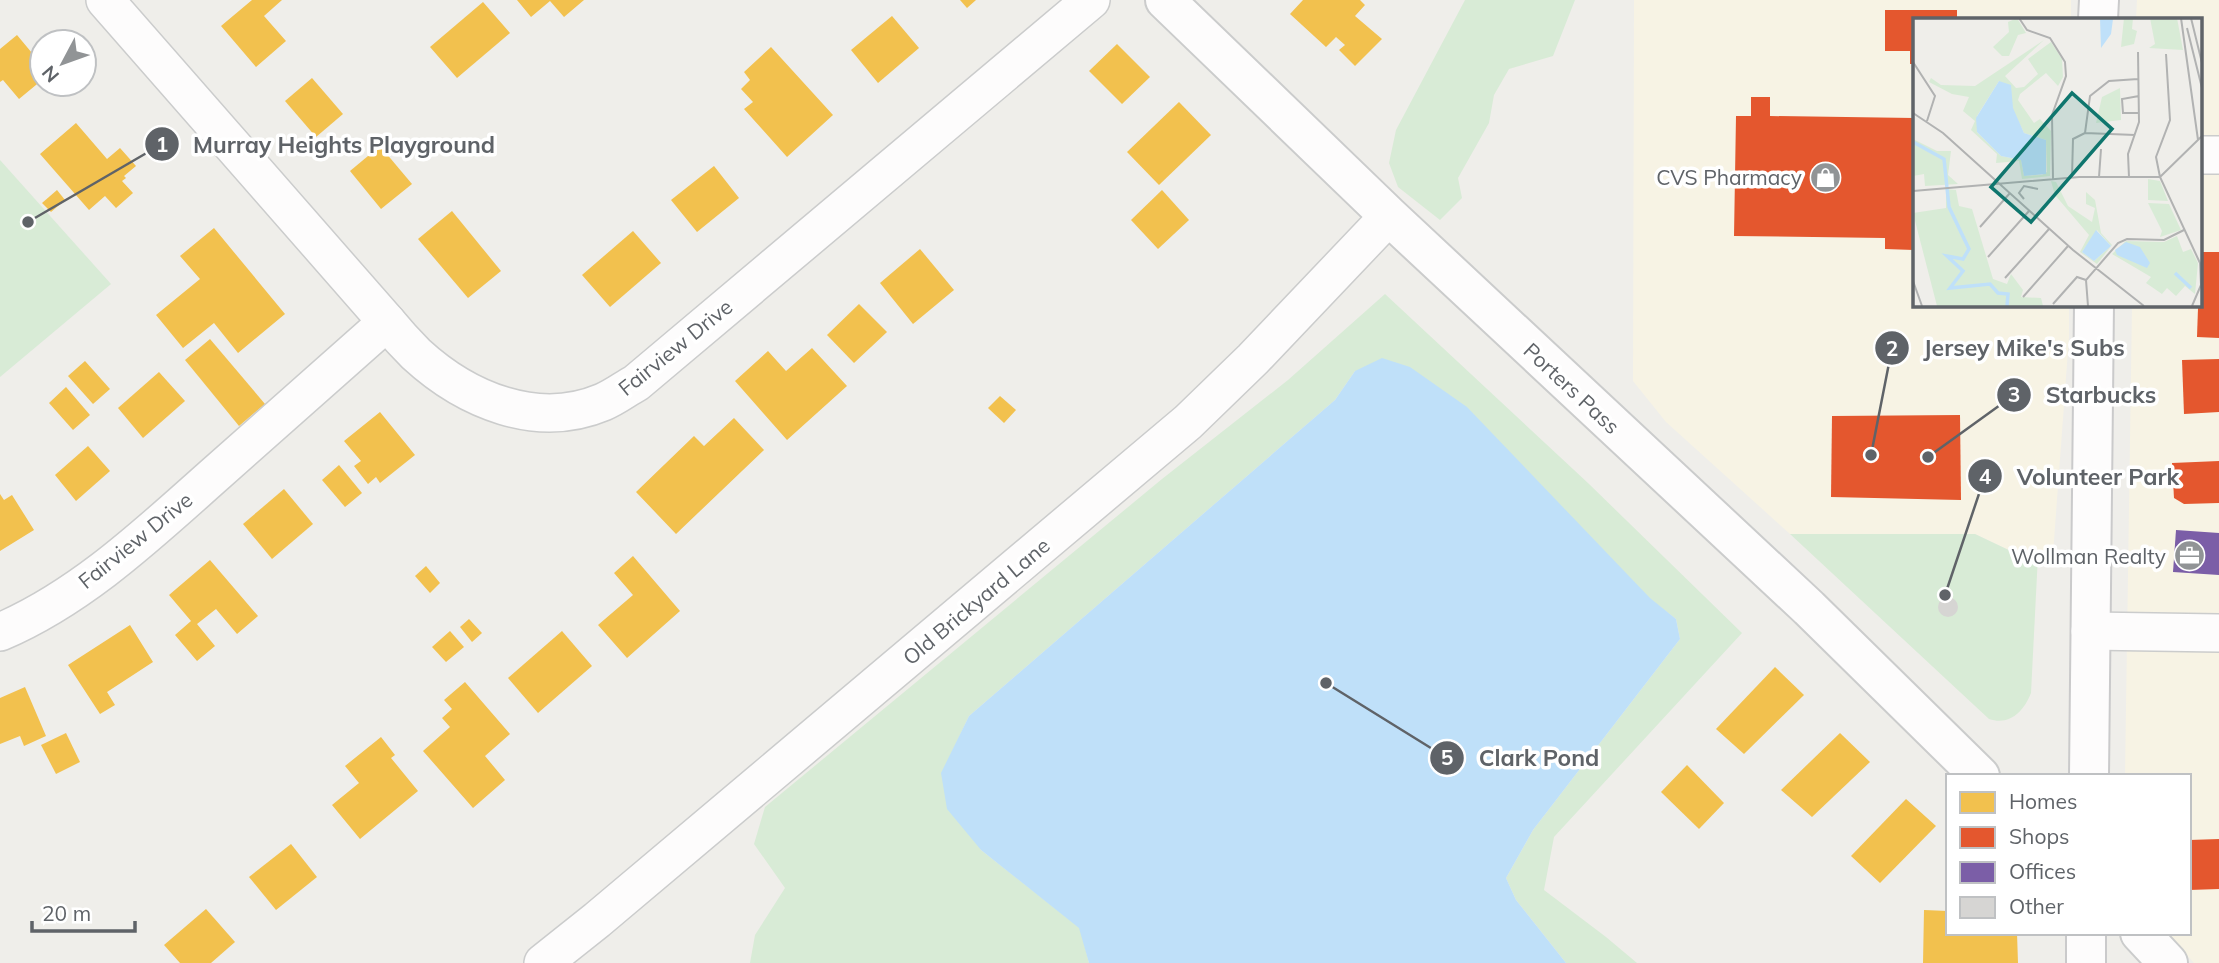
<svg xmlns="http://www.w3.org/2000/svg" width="2219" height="963" viewBox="0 0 2219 963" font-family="Mulish,sans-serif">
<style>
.commercial{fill:#f7f3e4}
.green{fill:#d8ebd6}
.water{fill:#bfe0f9}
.homes{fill:#f2c14e}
.shops{fill:#e4572e}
.offices{fill:#7b5ea7}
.building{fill:#d6d5d3}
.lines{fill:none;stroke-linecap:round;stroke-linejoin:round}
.minor-casing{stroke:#cbcccc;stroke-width:40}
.tertiary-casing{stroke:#cbcccc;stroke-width:42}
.secondary-casing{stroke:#cacacb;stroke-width:42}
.minor{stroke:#fdfcfc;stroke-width:37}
.tertiary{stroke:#fdfcfc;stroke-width:38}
.secondary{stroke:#fdfcfc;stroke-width:38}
.labels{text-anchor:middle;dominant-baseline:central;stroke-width:7;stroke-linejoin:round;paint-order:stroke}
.poi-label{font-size:21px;fill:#5f6368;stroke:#fff;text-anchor:end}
.street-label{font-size:21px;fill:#5f6368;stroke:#fff}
.inset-river{fill:none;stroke:#bfe0f9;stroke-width:3.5}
.inset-road{fill:none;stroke:#b1b2b2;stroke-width:2}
.view{fill:#0f766e;fill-opacity:0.15;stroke:#0f766e;stroke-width:3.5}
.inset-edge{fill:none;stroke:#5f6368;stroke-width:3.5}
.leader{fill:none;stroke:#5f6368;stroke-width:2.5}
.callout-dot{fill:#5f6368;stroke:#fff;stroke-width:2.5}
.mark-label{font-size:21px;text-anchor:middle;font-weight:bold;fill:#fff}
.callout-label{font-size:23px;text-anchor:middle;font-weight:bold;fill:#5f6368;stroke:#fff;stroke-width:7;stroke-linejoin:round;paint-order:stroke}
</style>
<rect width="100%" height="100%" fill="#efeeea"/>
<g class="commercial">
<polygon points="1634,0 2071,0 2071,19 1914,19 1914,304 2069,305 2069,337 2053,554 2015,553 1975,534 1790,534 1666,422 1633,381"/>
<polygon points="2137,0 2219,0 2219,963 2194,963 2165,933 2189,933 2189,776 2125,776 2132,305 2200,304 2200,19 2136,19"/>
</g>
<g class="green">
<polygon points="1465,0 1575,0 1553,56 1509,69 1494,95 1489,123 1458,178 1462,198 1440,220 1398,187 1389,163 1396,130"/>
<polygon points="0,160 111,284 0,377"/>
<polygon points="1385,294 1588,483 1742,633 1554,837 1544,890 1606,937 1637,963 1566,963 1516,900 1506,878 1533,830 1680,639 1676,619 1355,371 1335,400 969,716 942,773 981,850 1080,928 1089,963 750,963 755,935 785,888 754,844 765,807 1162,479 1288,380"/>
<path d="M 1790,534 L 1975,534 L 2015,553 L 2038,555 L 2031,693 C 2024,711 2010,726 1989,719 Z"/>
</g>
<polygon class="water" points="1382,358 1410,367 1467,407 1650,598 1676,619 1680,639 1533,830 1506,878 1516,900 1566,963 1089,963 1079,928 981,850 947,809 941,773 969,716 1335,400 1355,371"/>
<g class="homes">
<polygon points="252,0 282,0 264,16 286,41 256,67 221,26"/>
<polygon points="517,0 584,0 564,17 550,1 531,17"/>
<polygon points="960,0 976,0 967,8"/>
<polygon points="1303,0 1360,0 1365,5 1355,16 1382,39 1355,66 1339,50 1345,45 1336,37 1326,47 1290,14"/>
<polygon points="483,2 510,33 457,78 430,47"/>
<polygon points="892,16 919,48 878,83 851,50"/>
<polygon points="17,35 42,65 42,80 19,99 3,80 0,82 0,49"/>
<polygon points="1117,44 1150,77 1122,104 1089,71"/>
<polygon points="771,47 833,115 787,157 744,109 753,102 741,89 750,80 744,72"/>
<polygon points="312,78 343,114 316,137 285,101"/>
<polygon points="1179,102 1211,135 1159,185 1127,152"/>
<polygon points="76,123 107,159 120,148 136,166 124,176 126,178 122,181 133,193 116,208 105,196 89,210 40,154"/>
<polygon points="380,146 412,184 381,209 350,171"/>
<polygon points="714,166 739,198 697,232 671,200"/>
<polygon points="57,190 65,200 51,212 42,203"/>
<polygon points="1162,190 1189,220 1158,249 1131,220"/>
<polygon points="452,211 501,271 468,298 418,239"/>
<polygon points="214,228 285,314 238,353 214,323 183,348 156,315 200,279 180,256"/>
<polygon points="633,231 661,263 610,307 582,275"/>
<polygon points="920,249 954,290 913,324 880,283"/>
<polygon points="859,304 887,332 854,363 827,335"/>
<polygon points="210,339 265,404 239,426 185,360"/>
<polygon points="812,348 847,386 787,440 735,381 768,351 786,371"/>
<polygon points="85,361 110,389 93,404 68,376"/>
<polygon points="159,372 185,401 143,438 118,408"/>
<polygon points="66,387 90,415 73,430 49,403"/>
<polygon points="1000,396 1016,410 1004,423 988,408"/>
<polygon points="380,412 415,455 380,483 376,477 368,484 354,466 361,461 344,441"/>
<polygon points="734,418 764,450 676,534 636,492 694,436 704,446"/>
<polygon points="88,446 110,471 76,501 55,475"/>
<polygon points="339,465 362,493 345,507 322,480"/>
<polygon points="284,489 313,524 272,559 243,524"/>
<polygon points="0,494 4,500 12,495 34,530 0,551"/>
<polygon points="633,556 680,611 627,658 598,625 633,595 614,573"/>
<polygon points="210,560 258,616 237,634 216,609 197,624 215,646 197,661 175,635 191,621 169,595"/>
<polygon points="426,566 440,583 430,593 415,576"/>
<polygon points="469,619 482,633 472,642 460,627"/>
<polygon points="130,625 153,662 107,692 115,705 100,714 68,665"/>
<polygon points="450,631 464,647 446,662 432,647"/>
<polygon points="562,631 592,666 538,713 508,678"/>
<polygon points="1775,667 1804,695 1744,754 1716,729"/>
<polygon points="465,682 510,734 485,756 505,780 473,808 423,751 450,727 442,718 452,709 444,700"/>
<polygon points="25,687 46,736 24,746 20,736 0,744 0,698"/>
<polygon points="66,733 80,762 56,774 41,745"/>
<polygon points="1840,733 1870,762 1812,817 1781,790"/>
<polygon points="381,737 395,755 391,758 418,791 360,839 332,805 359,783 345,766"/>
<polygon points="1687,765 1724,803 1699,829 1661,792"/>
<polygon points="1906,799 1936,826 1880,883 1851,856"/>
<polygon points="291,844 317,877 276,910 249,877"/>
<polygon points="206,909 235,942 211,963 180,963 164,945"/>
<polygon points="1924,910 1948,911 1948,933 2017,933 2018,963 1923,963"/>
</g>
<g class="shops">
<polygon points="1885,10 1957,10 1957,19 1914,19 1914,64 1910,64 1910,51 1885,51"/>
<polygon points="1751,97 1770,97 1770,116 1914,118 1914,250 1885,249 1885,238 1734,236 1736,116 1751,116"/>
<polygon points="2200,252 2219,252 2219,338 2197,337"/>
<polygon points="2219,359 2219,412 2184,414 2182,360"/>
<polygon points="1960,415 1961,500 1831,497 1832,416"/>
<polygon points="2219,461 2219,503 2184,504 2174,498 2172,463"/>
<polygon points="2219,839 2219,889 2189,890 2189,840"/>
</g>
<polygon class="offices" points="2176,530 2219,533 2219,575 2173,572"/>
<circle class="building" cx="1948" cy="607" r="10"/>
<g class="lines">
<defs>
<g id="minor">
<polyline points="105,0 387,322"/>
<polyline points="2200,155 2219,155"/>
<polyline points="2090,631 2219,633"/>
<path d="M 0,632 C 80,598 147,535 211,478 C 269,426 328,374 387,322 C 396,333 406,344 416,354 C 466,400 537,430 603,402 C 615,397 625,389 636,383 L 1091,0"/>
<polyline points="543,963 597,920 1188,422 1253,359 1389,216"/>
</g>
<g id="tertiary">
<polyline points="1165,0 1389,216 1809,608 1980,776"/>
<polyline points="2140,933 2168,963"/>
</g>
<g id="secondary">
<polyline points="2098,19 2099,0"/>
<polyline points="2089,776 2094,304"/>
<polyline points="2086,963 2086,933"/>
</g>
</defs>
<use href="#minor" class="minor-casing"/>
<use href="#tertiary" class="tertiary-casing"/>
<use href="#secondary" class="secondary-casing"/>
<use href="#minor" class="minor"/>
<use href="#tertiary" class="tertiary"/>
<use href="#secondary" class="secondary"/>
</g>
<defs>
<symbol id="shop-disc" viewBox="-11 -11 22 22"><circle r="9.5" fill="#919496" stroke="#fff"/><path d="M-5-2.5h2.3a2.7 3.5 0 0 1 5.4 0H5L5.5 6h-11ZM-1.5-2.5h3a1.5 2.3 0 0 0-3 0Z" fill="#fff"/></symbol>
<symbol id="office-disc" viewBox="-11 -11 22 22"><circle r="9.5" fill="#919496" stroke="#fff"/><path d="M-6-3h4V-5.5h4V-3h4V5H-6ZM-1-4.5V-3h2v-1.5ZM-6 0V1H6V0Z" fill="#fff"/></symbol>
</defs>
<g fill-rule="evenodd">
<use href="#shop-disc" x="1808" y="160" width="35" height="35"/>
<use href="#office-disc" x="2172" y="538" width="35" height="35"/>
</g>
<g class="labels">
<g class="poi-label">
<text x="1802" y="177">CVS Pharmacy</text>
<text x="2166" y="556">Wollman Realty</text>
</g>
<g class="street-label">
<text transform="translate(675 347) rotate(-39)">Fairview Drive</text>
<text transform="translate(1572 388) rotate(43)">Porters Pass</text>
<text transform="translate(135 540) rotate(-39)">Fairview Drive</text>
<text transform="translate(976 601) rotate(-40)">Old Brickyard Lane</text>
</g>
</g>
<g transform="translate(1913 18)">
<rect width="289" height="289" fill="#efeeea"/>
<path d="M 104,0 L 113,15 L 105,17 L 96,38 L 89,38 L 80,29 L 96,14 L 95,4 ZM 211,0 L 220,0 L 219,11 L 224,13 L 221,26 L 208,29 ZM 237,0 L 264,0 L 270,32 L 236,30 L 242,26 ZM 131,22 L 92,58 L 103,70 L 111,69 L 125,56 L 115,41 L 138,24 L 149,41 L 150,59 L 145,68 L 133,55 L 107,76 L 105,82 L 121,105 L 127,101 L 138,113 L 137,158 L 109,161 L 106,143 L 83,145 L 84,136 L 58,112 L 62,103 L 50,93 L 56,79 L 39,76 L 16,64 L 18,60 L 28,67 L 62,68 ZM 86,63 L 111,115 L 133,122 L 134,154 L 129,157 L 111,158 L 108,142 L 88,138 L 64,114 L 64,98 ZM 207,70 L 208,102 L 183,105 L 189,79 ZM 0,121 L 24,133 L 38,133 L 35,157 L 45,166 L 12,168 L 11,156 L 0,158 ZM 235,161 L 247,163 L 255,183 L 235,182 ZM 138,163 L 143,164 L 155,188 L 179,204 L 182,190 L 173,186 L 173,174 L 182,182 L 188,215 L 199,227 L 184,246 L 167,234 L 176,217 L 142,177 ZM 184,212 L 198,228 L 181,243 L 169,234 ZM 33,171 L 43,172 L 46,188 L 59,191 L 80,261 L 94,266 L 98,256 L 110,272 L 108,279 L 128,280 L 130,288 L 24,288 L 0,195 L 33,190 ZM 235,185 L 256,186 L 268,212 L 247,219 L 249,213 ZM 264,218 L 270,234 L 278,231 L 285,245 L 282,276 L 272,268 L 263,278 L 254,270 L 249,276 L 233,265 L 238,259 L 199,236 L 213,223 L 251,224 Z" fill="#d8ebd6" fill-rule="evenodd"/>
<path d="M 187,0 L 200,1 L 198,16 L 188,30 ZM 86,63 L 98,67 L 100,90 L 111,115 L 133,122 L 133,156 L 111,158 L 108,142 L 88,138 L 64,114 L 63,100 ZM 183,212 L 198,228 L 181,243 L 169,234 ZM 213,224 L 227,229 L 237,245 L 234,250 L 204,237 L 202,232 Z" fill="#bfe0f9"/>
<path class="inset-river" d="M 0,124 L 31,141 L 36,189 L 56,231 L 50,241 L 34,238 L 50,253 L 37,270 L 77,266 L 85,275 L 95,276 L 94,288M 262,255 L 278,270"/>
<path class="inset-road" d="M 106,0 L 114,12 L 137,20 L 152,44 L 153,58 L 139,97 L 140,161M 268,0 L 285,122M 278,0 L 289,45M 274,10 L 289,70M 0,44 L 22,78 L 14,103M 226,78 L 209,81 L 210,95 L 226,95M 0,95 L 30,115 L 160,232 L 231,288M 172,115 L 222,117M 159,159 L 160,121 L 172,115 L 177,78 L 196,63 L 225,61M 186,159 L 188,131M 216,159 L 215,136 L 226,104 L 225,34M 0,173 L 166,159 L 247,159 L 243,139 L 257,102 L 253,36M 111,181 L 106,175 L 111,168 L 125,171M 67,209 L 97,175M 75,239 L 116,193M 92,260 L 136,211M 0,263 L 9,288M 110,279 L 155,228M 140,286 L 164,259 L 173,262M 175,288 L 173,262 L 205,225 L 214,221 L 251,222 L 271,212M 279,288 L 288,267 L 287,245 L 247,159 L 289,118"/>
<path class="view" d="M 159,75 L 199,111 L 118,204 L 78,169 Z"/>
<rect width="289" height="289" class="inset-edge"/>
</g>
<path class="leader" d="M28 222L162 144M1871 455L1892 348M1928 457L2014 395M1945 595L1985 476M1326 683L1447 758"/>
<g class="callout-dot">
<circle cx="28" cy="222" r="7"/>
<circle cx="1871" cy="455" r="7"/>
<circle cx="1928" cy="457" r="7"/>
<circle cx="1945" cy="595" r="7"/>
<circle cx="1326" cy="683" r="7"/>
<circle cx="162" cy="144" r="18"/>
<circle cx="1892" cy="348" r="18"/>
<circle cx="2014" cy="395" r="18"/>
<circle cx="1985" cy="476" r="18"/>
<circle cx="1447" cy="758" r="18"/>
</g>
<g class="mark-label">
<text x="162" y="152">1</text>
<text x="1892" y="356">2</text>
<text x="2014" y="402">3</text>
<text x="1985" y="484">4</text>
<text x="1447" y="765">5</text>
</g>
<g class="callout-label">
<text x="344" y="153">Murray Heights Playground</text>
<text x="2024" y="356">Jersey Mike's Subs</text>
<text x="2101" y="403">Starbucks</text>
<text x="2098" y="485">Volunteer Park</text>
<text x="1539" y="766">Clark Pond</text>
</g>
<rect x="1946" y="774" width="245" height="161" fill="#ffffff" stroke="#bfc1c3" stroke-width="2"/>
<rect x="1960" y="792" width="35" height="21" fill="#f2c14e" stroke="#bfc1c3" stroke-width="2"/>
<text x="2009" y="809" font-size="21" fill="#5f6368">Homes</text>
<rect x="1960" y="827" width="35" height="21" fill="#e4572e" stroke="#bfc1c3" stroke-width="2"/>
<text x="2009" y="844" font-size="21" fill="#5f6368">Shops</text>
<rect x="1960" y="862" width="35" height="21" fill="#7b5ea7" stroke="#bfc1c3" stroke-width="2"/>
<text x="2009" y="879" font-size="21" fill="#5f6368">Offices</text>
<rect x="1960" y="897" width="35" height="21" fill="#d6d5d3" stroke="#bfc1c3" stroke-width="2"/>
<text x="2009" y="914" font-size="21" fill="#5f6368">Other</text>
<g transform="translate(63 63) rotate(229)"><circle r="33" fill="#ffffff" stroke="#bfc1c3" stroke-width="2"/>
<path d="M0-5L12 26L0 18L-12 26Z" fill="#919496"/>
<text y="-10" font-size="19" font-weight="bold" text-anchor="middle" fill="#5f6368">N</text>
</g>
<path d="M32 921v10h103v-10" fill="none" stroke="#5f6368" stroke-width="3.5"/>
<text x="42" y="921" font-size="21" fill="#5f6368" stroke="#ffffff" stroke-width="5" paint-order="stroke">20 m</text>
</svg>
